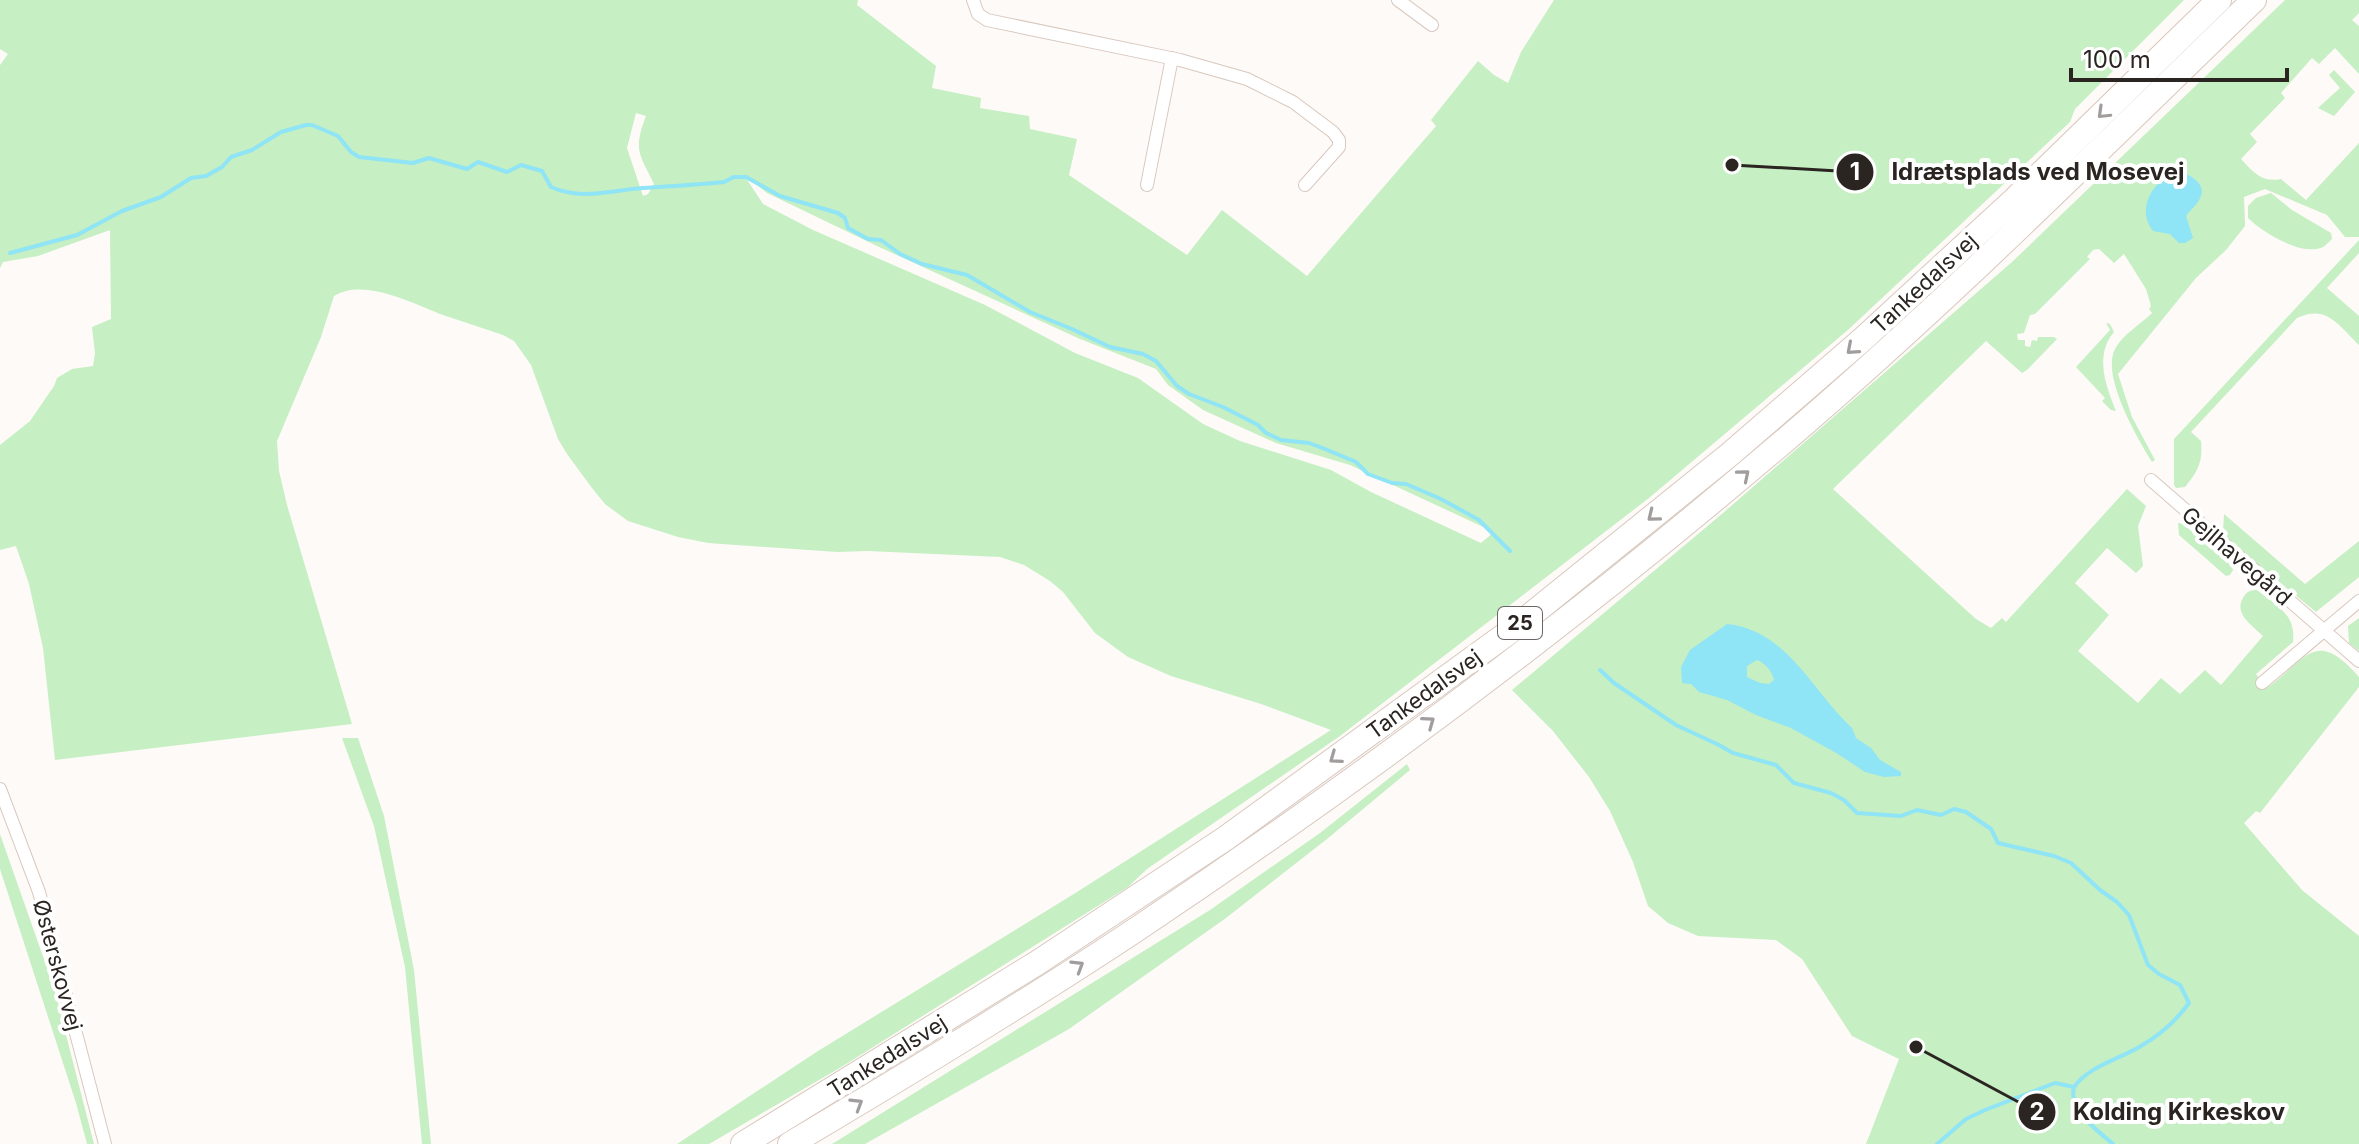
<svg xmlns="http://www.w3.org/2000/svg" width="2359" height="1144" viewBox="0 0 2359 1144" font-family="Inter,sans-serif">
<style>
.green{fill:#c6efc3;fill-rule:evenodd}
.water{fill:#8fe4f5;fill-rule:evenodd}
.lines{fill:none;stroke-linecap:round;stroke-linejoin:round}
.stream{stroke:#8fe4f5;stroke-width:4}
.street-casing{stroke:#d8c8be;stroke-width:14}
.highway-casing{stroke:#d8c8be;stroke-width:26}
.street{stroke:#fff;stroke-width:12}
.highway{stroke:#fff;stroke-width:24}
.oneway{stroke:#a09d9c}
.labels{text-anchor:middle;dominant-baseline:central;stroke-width:8;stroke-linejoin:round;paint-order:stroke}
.shield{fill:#fff;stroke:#6b6664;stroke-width:2}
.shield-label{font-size:20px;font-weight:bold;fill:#2b2522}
.street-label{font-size:22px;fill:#2b2522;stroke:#fff}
.leader{fill:none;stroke:#2b2522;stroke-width:3}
.callout-dot{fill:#2b2522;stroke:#fff;stroke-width:3}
.mark-label{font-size:24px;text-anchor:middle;font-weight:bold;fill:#fff}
.callout-label{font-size:24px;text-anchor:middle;font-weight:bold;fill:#2b2522;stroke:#fff;stroke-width:8;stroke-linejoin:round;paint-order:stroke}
</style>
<rect width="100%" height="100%" fill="#fefaf8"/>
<g class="green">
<path d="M 0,0 L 858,0 L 857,5 L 936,66 L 932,88 L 981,98 L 980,108 L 1029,116 L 1030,129 L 1077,139 L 1069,175 L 1187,255 L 1222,210 L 1307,276 L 1436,126 L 1431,120 L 1478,61 L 1494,75 L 1508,83 L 1521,52 L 1554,0 L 2184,0 L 2075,109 L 2070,122 L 1849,329 L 1649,498 L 1340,736 L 1147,869 L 1128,887 L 843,1066 L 709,1144 L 677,1144 L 818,1051 L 1077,892 L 1331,730 L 1261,704 L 1171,676 L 1128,657 L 1095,633 L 1063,592 L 1050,581 L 1024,565 L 1000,557 L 868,551 L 837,552 L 708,543 L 678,537 L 628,521 L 605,504 L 592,488 L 567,454 L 558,439 L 531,365 L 514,341 L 503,335 C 483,328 463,322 443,315 C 414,304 364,277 334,296 L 321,337 L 277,441 L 279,471 L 287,505 L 352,724 L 55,760 L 43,648 L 29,584 L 16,546 L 0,550 L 0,445 L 30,421 L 54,386 L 57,378 L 72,369 L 93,366 L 95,353 L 92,327 L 111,319 L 110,230 L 38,256 L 3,262 L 0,268 L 0,65 L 8,54 L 0,49 ZM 636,113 L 646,116 C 633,150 639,153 654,184 L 648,194 L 643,196 L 627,148 ZM 744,175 L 767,193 L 877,246 L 1080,339 L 1156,369 L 1168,385 L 1203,410 L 1276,443 L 1350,465 L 1494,532 L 1481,543 L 1371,492 L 1331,470 L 1240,441 L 1203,424 L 1138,378 L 1075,353 L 985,305 L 813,230 L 763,204 Z"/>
<path d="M 2285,0 L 2359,0 L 2359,13 L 2352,20 L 2359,26 L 2359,74 L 2335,48 L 2319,64 L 2312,58 L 2281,93 L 2285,98 L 2250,134 L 2257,142 L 2241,159 C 2253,172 2262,183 2281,179 L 2306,200 L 2359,143 L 2359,237 L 2345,237 L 2327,215 L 2265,189 L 2244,197 L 2245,226 L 2226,250 L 2196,278 L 2118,374 L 2132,417 L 2155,460 L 2152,462 C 2137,438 2101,376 2115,349 C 2122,335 2141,324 2152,313 L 2149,309 L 2151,306 L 2146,289 L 2124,254 L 2114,263 L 2099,249 L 2093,250 L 2087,257 L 2090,259 L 2035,314 L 2030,315 L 2024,333 L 2017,334 L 2018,340 L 2025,340 L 2025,346 L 2030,347 L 2032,340 L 2037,341 L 2038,337 L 2054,337 L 2057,339 L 2027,370 L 2022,373 L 1986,341 L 1833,489 L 1976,619 L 1991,628 L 2002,618 L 2006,622 L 2127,489 L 2146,506 L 2138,526 L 2143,566 L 2136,573 L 2107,548 L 2075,583 L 2109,615 L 2078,651 L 2138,703 L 2161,678 L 2180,694 L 2205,670 L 2221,685 L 2263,636 C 2253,626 2235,615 2242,600 C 2246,592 2249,590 2257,590 C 2277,606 2296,614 2293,642 L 2256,674 L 2267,688 C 2307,659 2315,627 2359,677 L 2359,687 L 2260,813 L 2256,811 L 2244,823 L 2302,890 L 2359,936 L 2359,1144 L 1866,1144 L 1899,1059 L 1852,1036 L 1802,959 L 1776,940 L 1698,936 L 1668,923 L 1648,906 L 1633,862 L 1610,811 L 1589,777 L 1553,731 L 1512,690 L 1723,513 L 2012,262 Z"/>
<polygon points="2334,70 2355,92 2334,116 2318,108 2340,88 2329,75"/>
<path d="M 2271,193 L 2292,210 L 2331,233 L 2332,239 C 2331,240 2324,247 2323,247 C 2302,257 2262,232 2248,218 L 2248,206 L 2256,198 Z"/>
<path d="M 2359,240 L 2359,253 L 2327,288 L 2359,316 L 2359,345 C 2338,325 2327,304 2297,318 L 2191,432 L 2201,441 C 2203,462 2198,471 2185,487 L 2176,488 L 2174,485 L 2174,439 Z"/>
<path d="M 2106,323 L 2110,324 L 2114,332 C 2094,355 2106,386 2116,411 L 2111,410 L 2102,401 L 2105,398 L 2076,367 L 2110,330 Z"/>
<polygon points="2224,514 2305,584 2359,541 2359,577 2316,612 2228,540 2223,533"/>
<polygon points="2178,523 2183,524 2231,565 2233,570 2230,575 2226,576 2179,535"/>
<polygon points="2359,618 2359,651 2349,643 2348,626"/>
<polygon points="342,738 358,738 384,816 414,970 431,1144 422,1144 405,967 374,826"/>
<polygon points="1407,764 1410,770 1327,839 1226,918 1069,1029 865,1144 832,1144 1210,910 1320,833"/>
<polygon points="0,834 54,988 94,1144 87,1144 76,1103 0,869"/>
</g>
<g class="water">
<path d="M 2179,172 C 2191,174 2209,186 2199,200 C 2196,206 2190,210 2186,216 L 2193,238 L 2185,243 L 2179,243 L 2170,234 L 2153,231 C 2135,208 2154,178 2179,172 Z"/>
<path d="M 1727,624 C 1787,630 1812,691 1852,728 L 1856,738 L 1871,748 L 1880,760 L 1901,772 L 1901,776 L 1884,777 L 1865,772 L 1838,754 L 1791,728 L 1756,715 L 1727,700 L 1699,692 L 1691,684 L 1682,683 L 1681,667 L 1690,650 ZM 1757,660 C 1765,663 1772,671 1774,680 L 1769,684 L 1760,683 L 1747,677 L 1747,666 Z"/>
</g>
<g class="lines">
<g class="stream">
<path d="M 10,253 L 77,235 L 122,211 L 161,197 L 191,178 L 206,176 L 222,167 L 231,157 L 252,150 L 281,132 L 306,125 L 312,125 L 338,136 L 351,152 L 359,157 L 413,163 L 429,158 L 467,169 L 478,162 L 507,172 L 521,165 L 542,171 L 551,187 C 583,201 611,190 643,188 C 670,186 697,185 724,182 L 734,177 L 746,177 L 780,196 L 838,213 L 845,218 L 848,228 L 868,239 L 881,240 L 900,254 L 922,264 L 967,275 L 1030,312 L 1072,329 L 1110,347 L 1143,354 L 1156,361 L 1177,386 L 1189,394 L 1223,407 L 1258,425 L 1266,433 L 1281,440 L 1309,443 L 1325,449 L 1356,462 L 1368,474 L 1392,483 L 1406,484 L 1441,499 L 1479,520 L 1510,551"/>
<path d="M 1600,670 L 1614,683 L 1676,725 L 1719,745 L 1733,753 L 1776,765 L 1794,783 L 1831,793 L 1844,800 L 1857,813 L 1901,816 L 1917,810 L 1941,815 L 1954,809 L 1966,812 L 1991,829 L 1998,843 L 2054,856 L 2071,863 L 2100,890 L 2117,902 L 2129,915 L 2148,965 L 2159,974 L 2180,985 L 2189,1003 C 2176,1021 2160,1035 2141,1046 C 2120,1059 2089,1066 2074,1087"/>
<path d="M 2074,1087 C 2068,1111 2097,1130 2113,1144"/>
<polyline points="1937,1144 1966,1119 1985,1110 2055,1083 2074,1087"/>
</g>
<defs>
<g id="street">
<polyline points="973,0 978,14 987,20 1180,60 1247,79 1293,102 1333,132 1339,140 1339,147 1305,185"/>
<polyline points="1398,0 1432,25"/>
<polyline points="1147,185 1172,58"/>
<polyline points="2151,480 2359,661"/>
<polyline points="2262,683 2359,601"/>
<polyline points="0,789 39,892 105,1144"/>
</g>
<g id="highway">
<polyline points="743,1144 1037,963 1226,838 1516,627 1729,455 1863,339 2013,201 2219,0"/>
<path d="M 790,1144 C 908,1074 1026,1003 1140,927 C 1363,778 1579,616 1783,442 C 1947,302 2099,150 2254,0"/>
</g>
</defs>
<use href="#street" class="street-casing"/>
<use href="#highway" class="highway-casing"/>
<use href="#street" class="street"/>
<use href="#highway" class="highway"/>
</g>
<defs><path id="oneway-chevron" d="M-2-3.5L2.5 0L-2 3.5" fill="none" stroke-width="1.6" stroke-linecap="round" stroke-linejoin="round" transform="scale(2)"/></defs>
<g class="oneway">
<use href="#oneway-chevron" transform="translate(2103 113) rotate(136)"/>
<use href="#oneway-chevron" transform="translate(1852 349) rotate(139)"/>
<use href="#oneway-chevron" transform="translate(1744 475) rotate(-40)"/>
<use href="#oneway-chevron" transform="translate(1653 516) rotate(141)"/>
<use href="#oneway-chevron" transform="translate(1429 722) rotate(-36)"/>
<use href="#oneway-chevron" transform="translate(1335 758) rotate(144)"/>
<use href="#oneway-chevron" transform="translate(1078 966) rotate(-32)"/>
<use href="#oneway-chevron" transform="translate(857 1104) rotate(-32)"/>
</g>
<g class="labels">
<rect class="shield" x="1498" y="607" width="44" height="32" rx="6"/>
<g class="shield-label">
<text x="1520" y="623">25</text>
</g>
<g class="street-label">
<text transform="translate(1924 283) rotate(-43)">Tankedalsvej</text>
<text transform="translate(2237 556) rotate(41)">Gejlhavegård</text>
<text transform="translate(1424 694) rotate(-36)">Tankedalsvej</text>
<text transform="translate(58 965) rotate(75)">Østerskovvej</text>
<text transform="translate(887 1056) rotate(-32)">Tankedalsvej</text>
</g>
</g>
<path class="leader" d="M1732 165L1855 172M1916 1047L2037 1112"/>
<g class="callout-dot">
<circle cx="1732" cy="165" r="8"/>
<circle cx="1916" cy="1047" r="8"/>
<circle cx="1855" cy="172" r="20"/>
<circle cx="2037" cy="1112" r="20"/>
</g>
<g class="mark-label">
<text x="1855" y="180">1</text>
<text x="2037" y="1120">2</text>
</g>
<g class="callout-label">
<text x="2038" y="180">Idrætsplads ved Mosevej</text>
<text x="2179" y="1120">Kolding Kirkeskov</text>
</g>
<path d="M2071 68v12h216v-12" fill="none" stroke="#2b2522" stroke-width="4"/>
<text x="2083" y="68" font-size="24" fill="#2b2522" stroke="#ffffff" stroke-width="6" paint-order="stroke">100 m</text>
</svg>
